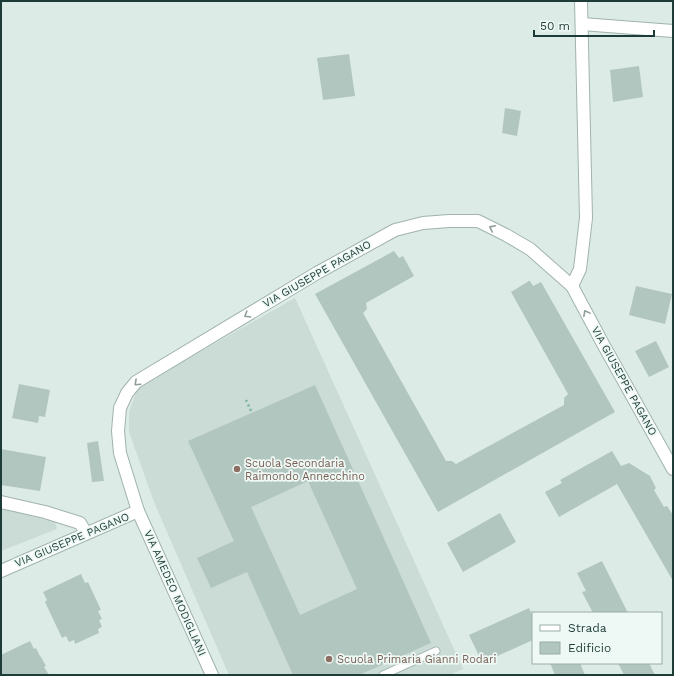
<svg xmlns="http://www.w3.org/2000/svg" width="674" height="676" viewBox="0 0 674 676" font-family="'Work Sans',sans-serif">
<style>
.built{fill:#cbdbd6}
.building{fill:#b2c6c0;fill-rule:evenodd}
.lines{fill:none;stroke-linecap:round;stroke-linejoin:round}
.lane-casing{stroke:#a0b3ae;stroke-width:9}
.street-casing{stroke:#a0b3ae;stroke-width:14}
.path{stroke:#79b3a7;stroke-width:2.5;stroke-dasharray:2 3;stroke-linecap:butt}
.lane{stroke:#fff;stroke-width:7}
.street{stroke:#fff;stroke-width:12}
.oneway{stroke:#8e9e9b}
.education-dot{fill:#8d6e63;stroke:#eef8f4;stroke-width:1.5}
.labels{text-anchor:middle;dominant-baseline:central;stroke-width:3.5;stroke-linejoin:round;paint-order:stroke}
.street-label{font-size:11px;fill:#1d3c37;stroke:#eef8f4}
.education-label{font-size:11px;fill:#785e54;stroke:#eef8f4;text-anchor:start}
</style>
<rect width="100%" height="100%" fill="#ddebe6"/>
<g class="built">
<polygon points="295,298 463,669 450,675 229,675 154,502 129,432 129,412 138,387"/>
<polygon points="1,508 55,522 57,529 1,551"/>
</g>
<g class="building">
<polygon points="349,54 355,96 323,100 317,58"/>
<polygon points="639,66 643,97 613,102 610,70"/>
<polygon points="505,108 521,111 517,136 502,133"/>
<polygon points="394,251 399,258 403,256 414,276 366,303 367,309 363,313 446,461 452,461 456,464 564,405 564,398 568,394 511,292 529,281 530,281 533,286 541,282 615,412 438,512 315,294"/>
<polygon points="636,286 672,294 665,324 629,315"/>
<polygon points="656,341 669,367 649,377 635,351"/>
<polygon points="19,384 50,390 45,417 39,416 38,423 12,418"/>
<path d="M 315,385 L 431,643 L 359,675 L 293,675 L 247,572 L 211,588 L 197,558 L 234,541 L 188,441 ZM 308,481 L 357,589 L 300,615 L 251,507 Z"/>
<polygon points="98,441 104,481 92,482 87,443"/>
<polygon points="1,449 46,457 40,491 1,485"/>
<polygon points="612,451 621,466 629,463 650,476 656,488 654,490 664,507 667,506 673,515 673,581 617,484 559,517 545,492 562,483 560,480"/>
<polygon points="500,513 516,542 463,572 447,543"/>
<polygon points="602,561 628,613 593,613 582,592 586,591 577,573"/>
<polygon points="81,574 85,583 88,582 101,610 98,611 102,619 99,620 102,627 98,629 99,633 75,644 74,640 69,642 66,636 62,638 45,602 47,600 43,592"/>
<polygon points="529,608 533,617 533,640 484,662 482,659 481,660 469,635"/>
<polygon points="30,641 34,649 36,648 40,656 41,657 46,666 44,667 49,675 1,675 1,655"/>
<polygon points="550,663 580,663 585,675 555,675"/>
<polygon points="618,663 649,663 655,675 624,675"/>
</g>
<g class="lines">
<defs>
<polyline id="lane" points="383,675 436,651"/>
<g id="street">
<polyline points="582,24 673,31"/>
<polyline points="572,286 580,269 586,218 581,1"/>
<polyline points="1,502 45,512 80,523 86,533"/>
<polyline points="1,571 138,511"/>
<polyline points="212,675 138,511 120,453 118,431 120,408 127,393 136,382 317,273 395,230 423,223 449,221 478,221 506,235 530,249 572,286 603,344 673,469"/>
</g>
</defs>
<use href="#lane" class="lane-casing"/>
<use href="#street" class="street-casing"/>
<polyline class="path" points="246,400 252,413"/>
<use href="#lane" class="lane"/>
<use href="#street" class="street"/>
</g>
<defs><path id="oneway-chevron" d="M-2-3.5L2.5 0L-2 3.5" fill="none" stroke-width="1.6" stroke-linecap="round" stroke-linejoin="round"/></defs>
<g class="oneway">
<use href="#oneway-chevron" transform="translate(492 228) rotate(-154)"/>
<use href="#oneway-chevron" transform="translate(586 313) rotate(-118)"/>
<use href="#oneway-chevron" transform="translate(247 315) rotate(149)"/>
<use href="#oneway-chevron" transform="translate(137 383) rotate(137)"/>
</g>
<g class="education-dot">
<circle cx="237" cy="469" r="4"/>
<circle cx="329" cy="659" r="4"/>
</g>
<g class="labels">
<g class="street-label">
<text transform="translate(317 274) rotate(-30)">VIA GIUSEPPE PAGANO</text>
<text transform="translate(624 381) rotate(61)">VIA GIUSEPPE PAGANO</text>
<text transform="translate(72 540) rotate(-23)">VIA GIUSEPPE PAGANO</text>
<text transform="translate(175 593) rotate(66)">VIA AMEDEO MODIGLIANI</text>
</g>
<g class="education-label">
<text x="245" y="463">Scuola Secondaria<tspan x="245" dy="13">Raimondo Annecchino</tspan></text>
<text x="337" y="659">Scuola Primaria Gianni Rodari</text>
</g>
</g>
<rect width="674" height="676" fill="none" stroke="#1d3c37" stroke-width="4"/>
<rect x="532" y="612" width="130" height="52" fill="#eef8f4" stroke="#9aada8"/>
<rect x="540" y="625" width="20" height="6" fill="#ffffff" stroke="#9aada8"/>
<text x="568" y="632" font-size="12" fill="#1d3c37">Strada</text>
<rect x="540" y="642" width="20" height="12" fill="#b2c6c0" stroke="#9aada8"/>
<text x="568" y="652" font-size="12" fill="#1d3c37">Edificio</text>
<path d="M534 30v6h120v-6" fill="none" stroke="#1d3c37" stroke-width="2"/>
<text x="540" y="30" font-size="12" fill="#1d3c37" stroke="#eef8f4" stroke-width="3" paint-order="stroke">50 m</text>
</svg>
